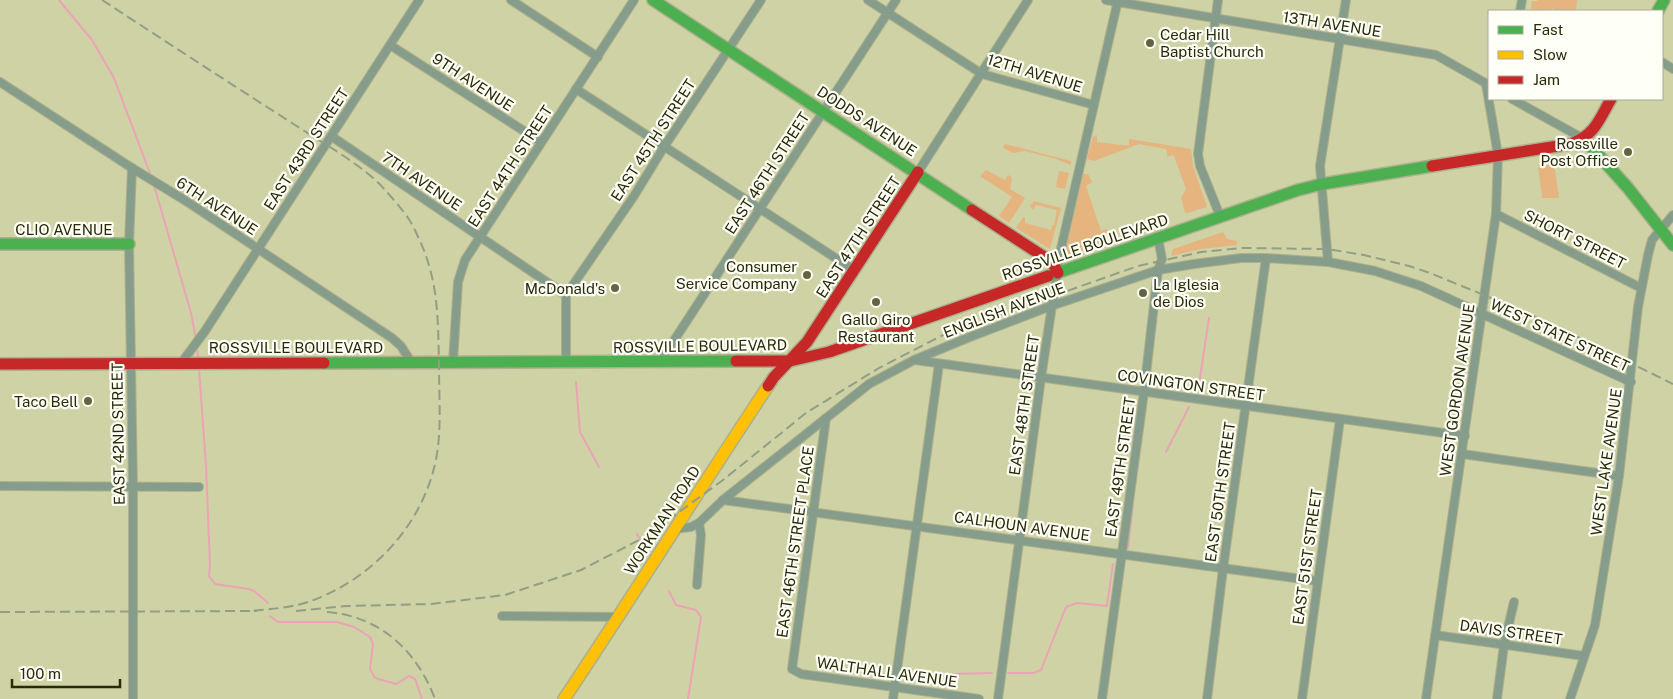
<svg xmlns="http://www.w3.org/2000/svg" width="1673" height="699" viewBox="0 0 1673 699" font-family="'Public Sans',sans-serif">
<style>
.green{fill:#e5b47f}
.lines{fill:none;stroke-linecap:round;stroke-linejoin:round}
.stream{stroke:#eca3b6;stroke-width:2}
.street-casing{stroke:#adb08c;stroke-width:10}
.fast-casing{stroke:#adb08c;stroke-width:14}
.slow-casing{stroke:#adb08c;stroke-width:14}
.jam-casing{stroke:#adb08c;stroke-width:14}
.street{stroke:#879d8b;stroke-width:8}
.fast{stroke:#4caf50;stroke-width:11}
.slow{stroke:#ffc107;stroke-width:11}
.jam{stroke:#c62828;stroke-width:11}
.rail{stroke:#929e86;stroke-width:2;stroke-dasharray:10 5;stroke-linecap:butt}
.poi-dot{fill:#62653f;stroke:#fefff7;stroke-width:2}
.labels{text-anchor:middle;dominant-baseline:central;stroke-width:4.5;stroke-linejoin:round;paint-order:stroke}
.street-label{font-size:15px;fill:#282a08;stroke:#fefff7}
.poi-label{font-size:15px;fill:#282a08;stroke:#fefff7;text-anchor:end}
</style>
<rect width="100%" height="100%" fill="#ced2a5"/>
<g class="green">
<polygon points="1538,0 1577,0 1576,11 1558,11 1552,8 1550,11 1531,11 1532,1 1537,1"/>
<polygon points="1097,135 1097,142 1129,146 1129,139 1191,149 1193,166 1207,207 1187,213 1185,212 1181,198 1186,189 1174,156 1172,155 1168,157 1166,149 1139,144 1094,161 1087,159 1093,137"/>
<polygon points="1005,144 1071,161 1071,165 1056,159 1025,151 1013,153 1003,148"/>
<polygon points="1554,164 1559,198 1541,198 1542,195 1538,167"/>
<polygon points="986,170 1005,180 1008,175 1010,176 1012,178 1010,189 1025,198 1009,223 999,216 1012,197 980,176"/>
<polygon points="1059,171 1069,173 1065,189 1056,187"/>
<polygon points="1083,174 1088,174 1092,182 1086,186 1101,231 1107,229 1111,240 1065,256 1065,253"/>
<polygon points="1034,201 1061,208 1050,249 1016,228 1023,217 1025,217 1025,223 1051,230 1052,225 1054,225 1057,210 1036,205 1033,210 1030,206"/>
<polygon points="1223,232 1227,239 1237,241 1237,245 1201,249 1171,256 1173,249"/>
</g>
<g class="lines">
<g class="stream">
<polyline points="59,0 92,40 114,78 151,176"/>
<polyline points="154,185 191,313 196,339"/>
<polyline points="197,347 198,357"/>
<polyline points="199,369 206,466 210,565 209,576 215,584 249,589 254,591 268,603"/>
<polyline points="576,382 580,432 599,467"/>
<polyline points="1198,391 1209,318"/>
<polyline points="1166,452 1189,407"/>
<polyline points="637,534 649,555"/>
<polyline points="1128,548 1133,505"/>
<polyline points="669,591 676,605 696,610 701,617 688,699"/>
<polyline points="270,616 278,622 337,622 354,627 370,637 373,644 370,669 375,678 396,684 409,676 415,679 422,699"/>
<polyline points="1008,673 1033,673 1041,670 1066,607 1077,603 1107,606 1113,564"/>
<polyline points="945,688 948,676 951,674 992,673"/>
</g>
<defs>
<g id="street">
<polyline points="511,0 598,57"/>
<polyline points="868,0 982,74 1094,105"/>
<polyline points="1106,0 1436,55 1489,85"/>
<polyline points="1218,0 1198,154 1200,166 1220,216"/>
<polyline points="1520,11 1522,0"/>
<polyline points="390,45 541,142"/>
<polyline points="1662,62 1673,69"/>
<polyline points="0,82 132,168 186,201 392,338 401,346 411,362"/>
<polyline points="576,89 854,270"/>
<polyline points="1512,99 1584,139"/>
<polyline points="331,136 566,295 566,362"/>
<polyline points="132,168 129,244 133,486 133,699"/>
<polyline points="918,172 1028,0"/>
<polyline points="1496,214 1641,288"/>
<polyline points="1328,262 1320,166 1346,0"/>
<polyline points="566,295 634,196 664,147 761,0"/>
<polyline points="915,360 1465,436"/>
<polyline points="182,362 205,331 419,0"/>
<polyline points="453,362 458,282 465,260 634,0"/>
<polyline points="660,362 896,0"/>
<polyline points="826,418 792,669 801,674 979,699"/>
<polyline points="1462,454 1619,476"/>
<polyline points="0,486 199,487"/>
<polyline points="723,500 1317,581"/>
<polyline points="674,529 691,527 699,523 723,500 869,384 914,360 970,337 1051,306 1158,270 1194,264 1241,258 1266,258 1328,262 1375,271 1421,286 1631,382"/>
<polyline points="697,585 701,535 699,523"/>
<polyline points="502,616 619,617"/>
<polyline points="1435,635 1584,656"/>
<polyline points="893,699 939,364"/>
<polyline points="998,699 1041,378 1060,253 1118,0"/>
<polyline points="1102,699 1144,392 1158,270 1162,259 1158,238"/>
<polyline points="1207,699 1223,569 1266,258"/>
<polyline points="1302,699 1340,419"/>
<polyline points="1426,699 1496,214 1498,155 1486,84"/>
<polyline points="1497,699 1504,645 1514,602"/>
<polyline points="1570,699 1595,625 1619,476 1638,307 1648,255 1652,240 1673,215"/>
</g>
<g id="fast">
<polyline points="653,0 972,210"/>
<polyline points="1658,11 1664,0"/>
<polyline points="1584,139 1628,188 1673,245"/>
<polyline points="0,244 129,244"/>
<polyline points="1048,276 1298,190 1322,184 1432,166"/>
<polyline points="324,363 736,361"/>
</g>
<path id="slow" d="M 564,699 C 633,596 699,490 768,386"/>
<g id="jam">
<path d="M 1432,166 L 1571,144 C 1595,135 1599,120 1611,99"/>
<polyline points="972,210 1052,262 1058,273"/>
<polyline points="736,361 790,361 829,352 1048,276"/>
<polyline points="0,364 324,363"/>
<polyline points="768,386 774,377 807,342 918,172"/>
</g>
</defs>
<use href="#street" class="street-casing"/>
<use href="#fast" class="fast-casing"/>
<use href="#slow" class="slow-casing"/>
<use href="#jam" class="jam-casing"/>
<use href="#street" class="street"/>
<use href="#fast" class="fast"/>
<use href="#slow" class="slow"/>
<use href="#jam" class="jam"/>
<g class="rail">
<path d="M 102,0 C 165,41 228,82 292,123 C 319,141 365,166 385,190 C 394,200 403,210 410,221 C 414,227 417,235 420,241 C 439,283 438,322 439,367 C 439,393 441,421 438,447 C 429,519 375,579 308,602 C 289,608 270,609 251,611"/>
<polyline points="296,611 347,606 431,604 505,595 581,570 645,537 723,480 806,413 879,368 945,334 1138,266 1201,252 1242,248 1327,249 1364,255 1409,266 1430,273 1523,311 1584,340 1673,384"/>
<polyline points="0,612 257,611"/>
<path d="M 327,612 C 380,616 417,651 435,699"/>
</g>
</g>
<g class="poi-dot">
<circle cx="1150" cy="43" r="5"/>
<circle cx="1628" cy="152" r="5"/>
<circle cx="807" cy="275" r="5"/>
<circle cx="615" cy="288" r="5"/>
<circle cx="1143" cy="293" r="5"/>
<circle cx="876" cy="302" r="5"/>
<circle cx="88" cy="401" r="5"/>
</g>
<g class="labels">
<g class="street-label">
<text transform="translate(1332 24) rotate(9)">13TH AVENUE</text>
<text transform="translate(1035 73) rotate(17)">12TH AVENUE</text>
<text transform="translate(473 82) rotate(33)">9TH AVENUE</text>
<text transform="translate(867 121) rotate(33)">DODDS AVENUE</text>
<text transform="translate(653 140) rotate(-57)">EAST 45TH STREET</text>
<text transform="translate(306 149) rotate(-57)">EAST 43RD STREET</text>
<text transform="translate(510 166) rotate(-57)">EAST 44TH STREET</text>
<text transform="translate(767 173) rotate(-57)">EAST 46TH STREET</text>
<text transform="translate(422 181) rotate(34)">7TH AVENUE</text>
<text transform="translate(217 206) rotate(33)">6TH AVENUE</text>
<text x="64" y="229">CLIO AVENUE</text>
<text transform="translate(858 237) rotate(-57)">EAST 47TH STREET</text>
<text transform="translate(1575 239) rotate(27)">SHORT STREET</text>
<text transform="translate(1085 247) rotate(-19)">ROSSVILLE BOULEVARD</text>
<text transform="translate(1004 310) rotate(-21)">ENGLISH AVENUE</text>
<text transform="translate(1560 335) rotate(25)">WEST STATE STREET</text>
<text transform="translate(700 346) rotate(-1)">ROSSVILLE BOULEVARD</text>
<text x="296" y="347">ROSSVILLE BOULEVARD</text>
<text transform="translate(1191 385) rotate(8)">COVINGTON STREET</text>
<text transform="translate(1457 390) rotate(-82)">WEST GORDON AVENUE</text>
<text transform="translate(1024 405) rotate(-82)">EAST 48TH STREET</text>
<text transform="translate(118 434) rotate(-91)">EAST 42ND STREET</text>
<text transform="translate(1606 462) rotate(-82)">WEST LAKE AVENUE</text>
<text transform="translate(1120 467) rotate(-82)">EAST 49TH STREET</text>
<text transform="translate(1220 492) rotate(-82)">EAST 50TH STREET</text>
<text transform="translate(662 520) rotate(-57)">WORKMAN ROAD</text>
<text transform="translate(1022 526) rotate(8)">CALHOUN AVENUE</text>
<text transform="translate(795 542) rotate(-82)">EAST 46TH STREET PLACE</text>
<text transform="translate(1307 557) rotate(-82)">EAST 51ST STREET</text>
<text transform="translate(1511 632) rotate(8)">DAVIS STREET</text>
<text transform="translate(887 672) rotate(8)">WALTHALL AVENUE</text>
</g>
<g class="poi-label">
<text x="1160" y="34" text-anchor="start">Cedar Hill<tspan x="1160" dy="17">Baptist Church</tspan></text>
<text x="1618" y="143">Rossville<tspan x="1618" dy="17">Post Office</tspan></text>
<text x="797" y="266">Consumer<tspan x="797" dy="17">Service Company</tspan></text>
<text x="1153" y="284" text-anchor="start">La Iglesia<tspan x="1153" dy="17">de Dios</tspan></text>
<text x="605" y="288">McDonald's</text>
<text x="876" y="319" text-anchor="middle">Gallo Giro<tspan x="876" dy="17">Restaurant</tspan></text>
<text x="78" y="401">Taco Bell</text>
</g>
</g>
<rect x="1488" y="10" width="175" height="90" fill="#fefff7" stroke="#a8aa97"/>
<rect x="1498" y="26" width="25" height="8" fill="#4caf50" stroke="#a8aa97"/>
<text x="1533" y="35" font-size="15" fill="#282a08">Fast</text>
<rect x="1498" y="51" width="25" height="8" fill="#ffc107" stroke="#a8aa97"/>
<text x="1533" y="60" font-size="15" fill="#282a08">Slow</text>
<rect x="1498" y="76" width="25" height="8" fill="#c62828" stroke="#a8aa97"/>
<text x="1533" y="85" font-size="15" fill="#282a08">Jam</text>
<path d="M12 679v8h108v-8" fill="none" stroke="#282a08" stroke-width="2.5"/>
<text x="20" y="679" font-size="15" fill="#282a08" stroke="#fefff7" stroke-width="4" paint-order="stroke">100 m</text>
</svg>
